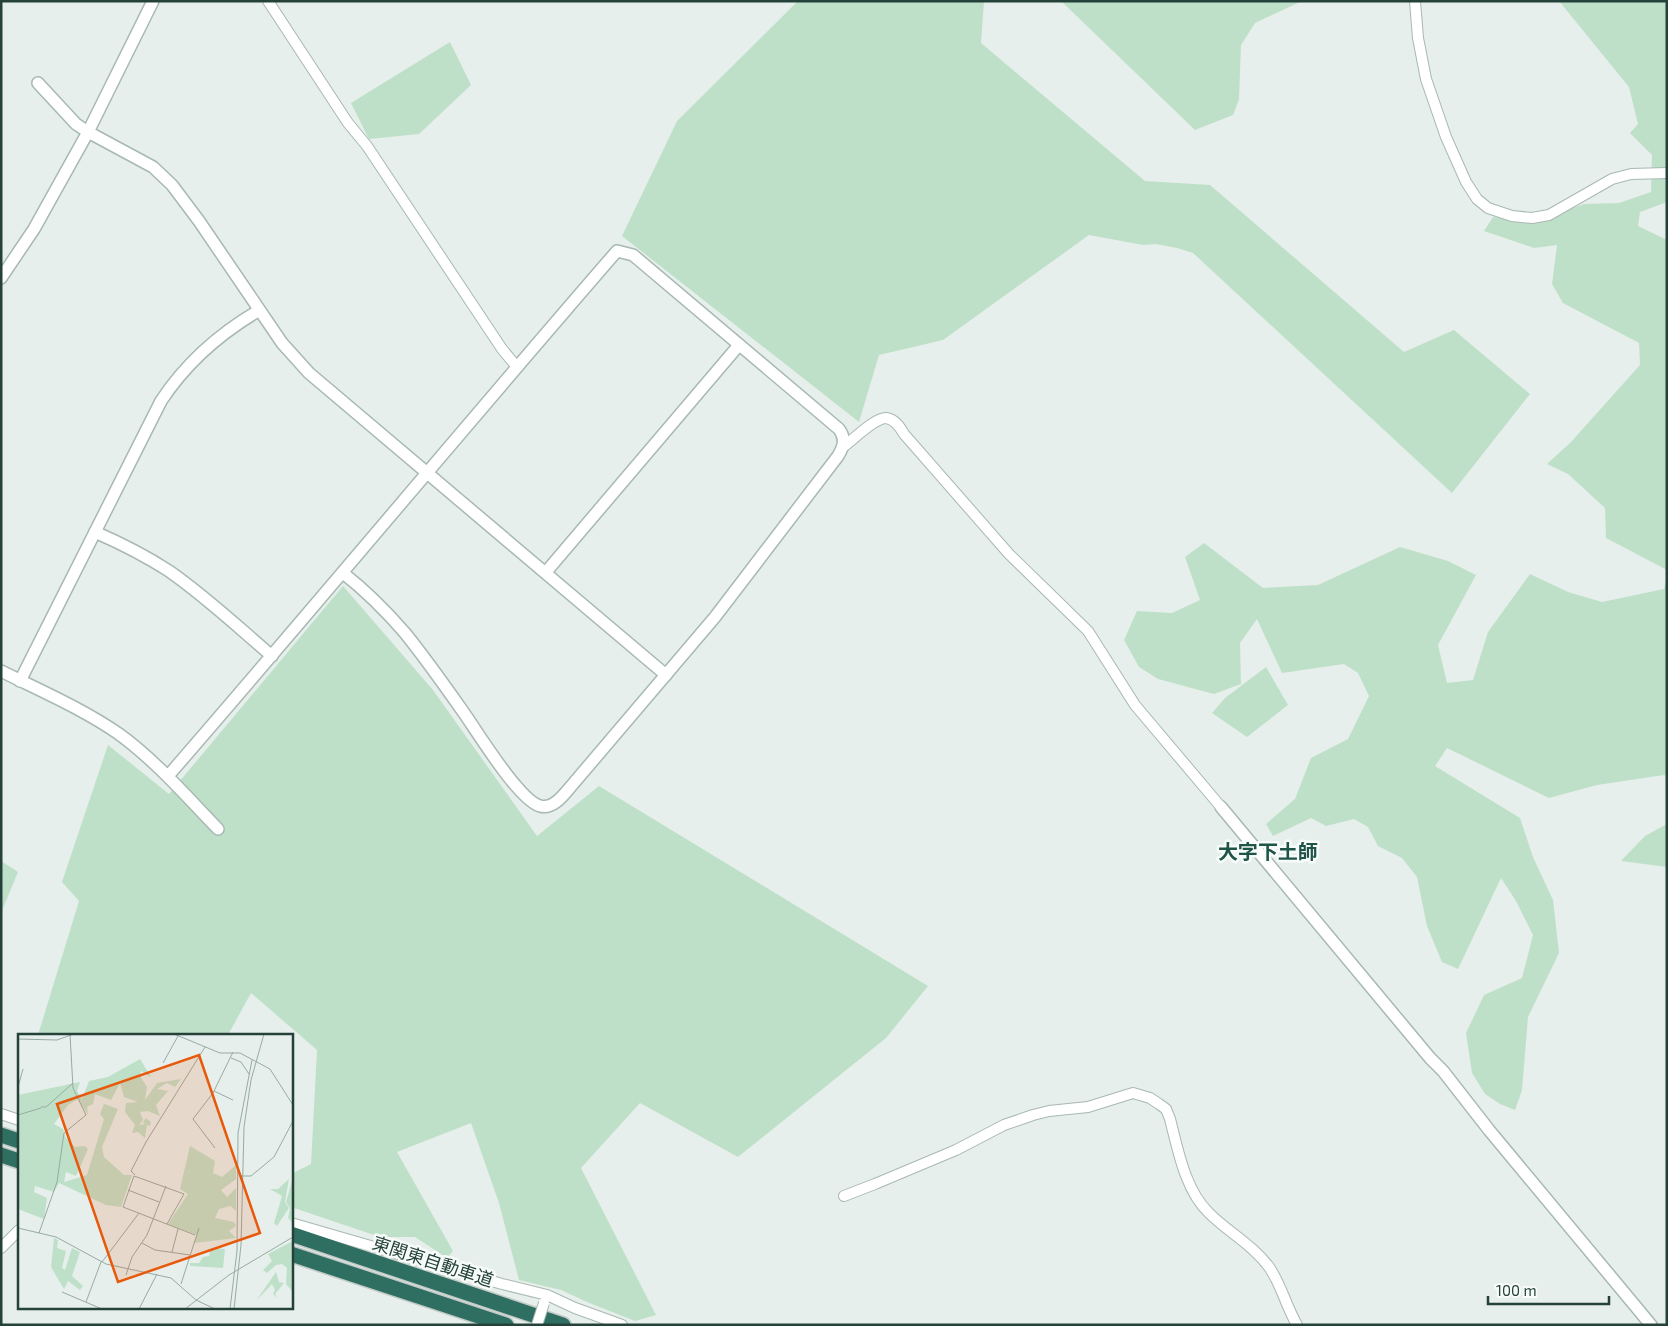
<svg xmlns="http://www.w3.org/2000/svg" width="1668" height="1326" viewBox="0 0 1668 1326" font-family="'Exo 2','Noto Sans JP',sans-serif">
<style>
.green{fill:#bfe0c8}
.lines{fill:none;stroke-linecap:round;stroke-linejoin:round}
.minor-casing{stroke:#a8b8b2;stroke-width:12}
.tertiary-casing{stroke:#a8b8b2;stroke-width:14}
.motorway-casing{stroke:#c2cac8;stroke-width:18}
.minor{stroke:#fff;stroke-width:10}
.tertiary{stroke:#fff;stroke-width:11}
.motorway{stroke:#2f6f62;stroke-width:15}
.minor-bridge-casing{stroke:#a8b8b2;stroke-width:12;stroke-linecap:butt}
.minor-bridge{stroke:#fff;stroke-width:10}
.labels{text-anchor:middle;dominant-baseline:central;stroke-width:5;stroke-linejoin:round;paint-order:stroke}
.street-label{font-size:18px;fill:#24423a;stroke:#f7fbf9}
.quarter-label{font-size:20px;font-weight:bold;fill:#1f5548;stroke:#f7fbf9}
.inset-road{fill:none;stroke:#98aaa4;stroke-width:1}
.view{fill:#e8590c;fill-opacity:0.15;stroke:#e8590c;stroke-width:2.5}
.inset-edge{fill:none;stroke:#24423a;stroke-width:2.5}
</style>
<rect width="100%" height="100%" fill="#e6efeb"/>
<g class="green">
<polygon points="798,1 984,1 981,43 1145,181 1210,185 1404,352 1454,330 1530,394 1452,493 1193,253 1177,248 1156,244 1143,245 1089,235 943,340 879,355 859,422 622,236 677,121"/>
<polygon points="1061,1 1302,1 1255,23 1241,45 1239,99 1233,115 1195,130"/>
<polygon points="1559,1 1667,1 1667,202 1640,212 1638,226 1667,240 1667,570 1606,538 1605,508 1568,474 1547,464 1571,442 1640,365 1639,343 1563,303 1552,284 1557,245 1534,248 1484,231 1493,217 1536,222 1584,204 1619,203 1651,192 1652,155 1630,133 1638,124 1629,87"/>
<polygon points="450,42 471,85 419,134 369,139 351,103"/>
<polygon points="1204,543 1263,588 1318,585 1400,547 1448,561 1476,575 1438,645 1447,683 1473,680 1488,632 1530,574 1568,592 1602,602 1664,589 1667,575 1667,777 1664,775 1597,785 1549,798 1447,748 1435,766 1520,818 1533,857 1553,900 1559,953 1528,1017 1522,1090 1515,1110 1500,1104 1485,1094 1472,1073 1466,1033 1484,995 1522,978 1533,935 1516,901 1501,878 1458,969 1442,962 1427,926 1417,877 1402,858 1378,846 1368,827 1354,819 1326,826 1311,818 1273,836 1266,824 1295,799 1311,758 1348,739 1369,696 1358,673 1344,664 1282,673 1257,619 1240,643 1241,684 1214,694 1158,679 1139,667 1124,640 1137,611 1172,613 1200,600 1185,557"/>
<polygon points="343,586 433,690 537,836 599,786 928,986 886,1038 738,1157 640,1103 581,1168 656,1315 635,1321 587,1302 561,1290 519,1280 499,1203 471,1123 397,1152 453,1251 447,1258 415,1237 380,1237 291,1207 291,1174 311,1164 317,1050 251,993 228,1035 38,1035 79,901 62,882 108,745 169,794"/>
<polygon points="1266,667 1288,705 1247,737 1212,713 1225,698"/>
<polygon points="1667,824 1667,867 1621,861 1645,836"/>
<polygon points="1,861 18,872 1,913"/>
</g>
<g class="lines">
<defs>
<g id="minor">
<polyline points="268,1 348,123 367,146 502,349 517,367"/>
<polyline points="1415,1 1418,38 1426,79 1446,137 1466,182 1477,199 1488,208 1512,216 1532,218 1549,215 1612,179 1631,174 1667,173"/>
<path d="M 843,447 C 853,440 874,418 886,418 C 895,419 900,427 904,434 L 1009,554 L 1088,631 L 1135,705 L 1221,807"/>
<polyline points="1,1114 19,1120"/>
<path d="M 844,1196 L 875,1184 L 956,1150 L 1004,1125 L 1033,1115 L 1049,1111 L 1088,1107 L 1133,1093 L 1150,1098 L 1159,1104 L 1166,1109 L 1170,1119 C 1178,1150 1185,1190 1209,1213 C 1228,1232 1253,1245 1269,1267 C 1281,1284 1286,1306 1297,1325"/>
<polyline points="291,1223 502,1284 547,1295 575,1308 622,1325"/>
<polyline points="1,1248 19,1230"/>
</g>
<g id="tertiary">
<polyline points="38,83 76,124 88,132 153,167 172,185 199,221 282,343 309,373 666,675"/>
<polyline points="1,278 34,229 88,132 153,1"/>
<path d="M 95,532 C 120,543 146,556 169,571 C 205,596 238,627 272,656"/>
<polyline points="546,572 739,345"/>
<path d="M 1,671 C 41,691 83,709 119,734 C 156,761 187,797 218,829"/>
<path d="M 20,681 L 161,401 C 186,363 219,334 258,311"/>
<path d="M 168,776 C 319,602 466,425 617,251 L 633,255 L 839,429 C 846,439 844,446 838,456 L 715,617 L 573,784 C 565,793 554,810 540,806 C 519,800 478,733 464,713 C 445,686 426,659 405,633 C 386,611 366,591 343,573"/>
<polyline points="1221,807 1430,1058 1443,1071 1489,1130 1651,1325"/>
</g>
<g id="motorway">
<polyline points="1,1135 19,1141"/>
<polyline points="1,1155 19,1161"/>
<polyline points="291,1234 563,1325"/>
<polyline points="291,1254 506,1325"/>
</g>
</defs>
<use href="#minor" class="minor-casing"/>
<use href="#tertiary" class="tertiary-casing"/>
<use href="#motorway" class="motorway-casing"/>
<use href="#minor" class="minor"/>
<use href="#tertiary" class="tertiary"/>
<use href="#motorway" class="motorway"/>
<defs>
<polyline id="minor-bridge" points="537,1325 544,1303"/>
</defs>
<use href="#minor-bridge" class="minor-bridge-casing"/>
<use href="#minor-bridge" class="minor-bridge"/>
</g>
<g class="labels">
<g class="street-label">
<text transform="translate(433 1261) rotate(18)">東関東自動車道</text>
</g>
<g class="quarter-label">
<text x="1268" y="851">大字下土師</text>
</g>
</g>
<g transform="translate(18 1034)">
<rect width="275" height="275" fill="#e6efeb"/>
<path d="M 122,25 L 133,43 L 123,37 L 122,42 L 129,53 L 127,66 L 139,49 L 163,45 L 157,53 L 149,49 L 139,55 L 150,57 L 138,71 L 142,82 L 130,77 L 122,78 L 125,86 L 121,91 L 127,90 L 125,88 L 128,84 L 133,88 L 132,92 L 129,91 L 127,104 L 120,98 L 114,99 L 117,91 L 107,78 L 108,69 L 120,68 L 106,63 L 102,49 L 93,66 L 77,60 L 75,70 L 69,73 L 70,81 L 60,65 L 50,71 L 36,90 L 45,95 L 48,104 L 57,113 L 67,112 L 70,115 L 58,142 L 48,138 L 46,148 L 69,141 L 86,85 L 82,80 L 86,70 L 100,75 L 84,113 L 86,123 L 106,141 L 114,141 L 103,173 L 88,171 L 41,149 L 36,158 L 17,152 L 16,158 L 29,164 L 26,185 L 0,175 L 0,61 L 62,48 L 59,57 L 64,65 L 71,47 L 90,43 ZM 172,112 L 197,127 L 195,139 L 204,143 L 218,131 L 218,145 L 203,156 L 209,163 L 218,154 L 218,177 L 213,172 L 201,175 L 197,184 L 216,188 L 218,192 L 211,197 L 218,204 L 176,209 L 179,201 L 150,190 L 170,160 L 162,155 ZM 275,144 L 275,189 L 270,184 L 272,174 L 268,168 ZM 271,145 L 267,168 L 271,174 L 259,192 L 256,189 L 264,162 L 252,155 L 260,155 ZM 36,204 L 40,206 L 39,214 L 48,217 L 44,234 L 47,236 L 54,214 L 62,218 L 54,242 L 65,252 L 62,256 L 50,247 L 46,255 L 33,233 ZM 275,207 L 275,257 L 274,257 L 268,250 L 269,234 L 264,230 L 258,231 L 249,239 L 245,236 L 254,227 L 250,220 ZM 193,214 L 207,215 L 205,234 L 172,232 L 172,229 L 181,229 L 185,223 L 191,222 ZM 258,238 L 261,248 L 266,249 L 257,260 L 259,264 L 255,260 L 257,256 L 254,250 L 238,267 Z" fill="#bfe0c8"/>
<path class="inset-road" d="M 156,0 L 202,19 L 222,19 L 252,35 L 275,71M 0,5 L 39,6 L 56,0M 213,24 L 223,28 L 231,40M 145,29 L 160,2M 0,53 L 5,35M 196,57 L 215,66M 23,73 L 28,73 L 55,49M 0,81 L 23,74M 197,114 L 175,85 L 195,59 L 215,18M 117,141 L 113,137 L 128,108 L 187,13M 223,142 L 233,142 L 256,123 L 275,87M 110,156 L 141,168M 149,190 L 166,160 L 116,142 L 105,173 L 177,201M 0,194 L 38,203 L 88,230 L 153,244 L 178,266 L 197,275M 21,199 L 39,148 L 46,99 L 68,81 L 55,54 L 52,0M 124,209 L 137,216 L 172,221M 154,218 L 160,195M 84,228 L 121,179M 108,241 L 114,223 L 129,201 L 148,152M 163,250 L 181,194M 44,258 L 84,275M 68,268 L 83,228M 121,275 L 139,240M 167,275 L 211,241 L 275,203M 212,275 L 219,217 L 220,99 L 234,26M 216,275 L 223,211 L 226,93 L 233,46 L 246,0"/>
<path class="view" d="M 181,21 L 242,199 L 100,248 L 39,70 Z"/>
<rect width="275" height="275" class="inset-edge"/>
</g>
<rect width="1668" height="1326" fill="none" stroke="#24423a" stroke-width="5"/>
<path d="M1488 1296v8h121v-8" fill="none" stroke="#24423a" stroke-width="2.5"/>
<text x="1496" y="1296" font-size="15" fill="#24423a" stroke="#f7fbf9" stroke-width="4" paint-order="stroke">100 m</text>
</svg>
